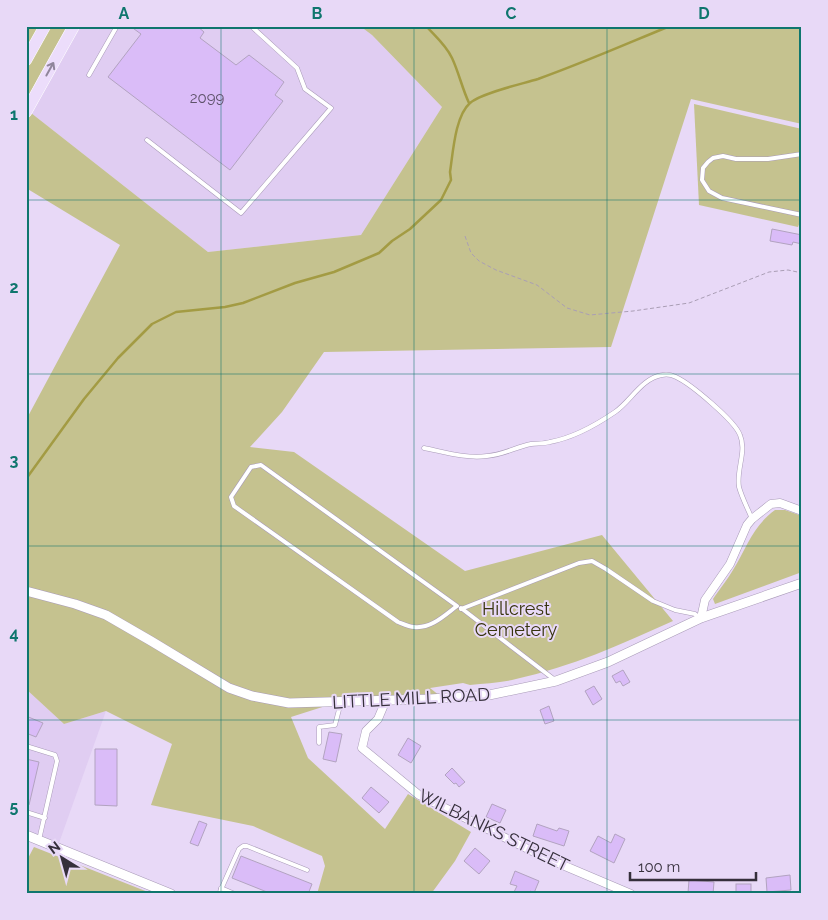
<svg xmlns="http://www.w3.org/2000/svg" width="828" height="920" viewBox="0 0 828 920" font-family="Raleway,sans-serif">
<style>
.built{fill:#e0cdf2}
.green{fill:#c5c28f}
.lines{fill:none;stroke-linecap:round;stroke-linejoin:round}
.stream{stroke:#a39b43;stroke-width:2.5}
.building{fill:#dabcf8;stroke:#b2a3c0}
.service-casing{stroke:#a99bb8;stroke-width:5}
.minor-casing{stroke:#a99bb8;stroke-width:9}
.tertiary-casing{stroke:#a99bb8;stroke-width:10}
.primary-casing{stroke:#fff;stroke-width:12}
.path{stroke:#aa9eb5;stroke-width:1;stroke-dasharray:4 2.5;stroke-linecap:butt}
.service{stroke:#fff;stroke-width:4}
.minor{stroke:#fff;stroke-width:8}
.tertiary{stroke:#fff;stroke-width:9}
.primary{stroke:#ecddfb;stroke-width:11}
.oneway{stroke:#90869b}
.grid{fill:none;stroke:#0f766e;stroke-width:1;stroke-opacity:0.55}
.labels{text-anchor:middle;dominant-baseline:central;stroke-width:4;stroke-linejoin:round;paint-order:stroke}
.number-label{font-size:15px;fill:#5e526a}
.park-label{font-size:18px;fill:#37340d;stroke:#e8d9f7}
.street-label{font-size:18px;fill:#352f3b;stroke:#e8d9f7}
.neatline{fill:none;stroke:#0f766e;stroke-width:2}
.grid-label{font-size:16px;text-anchor:middle;font-weight:bold;fill:#0f766e}
</style>
<rect width="100%" height="100%" fill="#e8d9f7"/>
<g class="built">
<polygon points="67,26 360,26 372,35 442,107 361,235 208,252 26,109 26,102 38,78"/>
<polygon points="26,689 64,724 106,711 59,843 26,831"/>
</g>
<g class="green">
<polygon points="26,26 67,26 38,78 26,102"/>
<path d="M 360,26 L 802,26 L 802,124 L 691,99 L 611,347 L 324,352 L 282,412 L 250,447 L 294,452 L 465,571 L 602,535 L 673,621 C 622,644 571,667 516,679 C 501,683 485,683 470,685 L 463,683 L 430,688 L 440,696 L 357,696 L 291,717 L 308,758 L 385,829 L 408,794 L 471,832 L 455,861 L 431,894 L 317,894 L 325,866 L 322,856 L 253,826 L 151,805 L 172,744 L 106,711 L 64,724 L 26,689 L 26,420 L 120,245 L 26,188 L 26,109 L 208,252 L 361,235 L 442,107 L 372,35 Z"/>
<polygon points="694,104 802,129 802,217 798,227 699,205"/>
<path d="M 775,510 L 785,510 L 802,516 L 802,572 L 715,604 L 713,599 L 715,596 C 721,587 728,579 733,570 C 747,547 753,526 775,510 Z"/>
<polygon points="34,847 153,894 26,894 26,862"/>
</g>
<g class="lines">
<g class="stream">
<path d="M 426,26 C 435,36 446,45 452,58 C 459,73 462,88 469,103"/>
<path d="M 26,479 L 84,399 L 118,358 L 152,324 L 176,312 L 225,307 L 243,303 L 295,283 L 334,272 L 379,253 L 392,241 L 410,229 L 441,200 L 451,180 L 450,172 C 453,153 455,116 470,103 C 481,93 522,84 538,79 C 583,63 626,44 670,26"/>
</g>
</g>
<g class="building">
<polygon points="130,26 197,26 204,32 200,38 236,65 249,55 284,82 275,95 283,101 230,170 108,77 141,34"/>
<polygon points="772,229 802,235 802,244 793,242 792,245 770,241"/>
<polygon points="623,670 630,682 623,686 620,681 616,683 612,676"/>
<polygon points="594,686 602,699 593,705 585,691"/>
<polygon points="549,706 554,721 545,724 540,710"/>
<polygon points="26,716 43,723 36,737 26,733"/>
<polygon points="329,732 342,734 336,762 323,759"/>
<polygon points="408,738 421,746 411,763 398,755"/>
<polygon points="95,749 117,749 117,806 95,805"/>
<polygon points="26,759 39,762 29,805 26,805"/>
<polygon points="452,768 465,782 459,787 456,783 454,784 445,775"/>
<polygon points="371,787 389,802 379,813 362,798"/>
<polygon points="492,804 506,810 500,823 486,817"/>
<polygon points="199,821 207,824 198,846 190,843"/>
<polygon points="537,824 557,831 559,828 569,831 564,846 533,836"/>
<polygon points="615,834 625,839 614,863 590,851 598,836 611,843"/>
<polygon points="475,848 490,861 479,874 464,861"/>
<polygon points="241,856 312,884 308,894 272,894 232,878"/>
<polygon points="515,871 539,881 534,893 530,891 529,894 519,894 514,892 517,886 510,884"/>
<polygon points="790,875 791,890 767,892 766,878"/>
<polygon points="689,880 714,882 713,894 688,893"/>
<rect x="736" y="884" width="15" height="10"/>
</g>
<g class="lines">
<defs>
<g id="service">
<polyline points="89,75 117,26"/>
<polyline points="147,140 241,213 331,108 305,89 297,68 251,26"/>
<polyline points="802,154 768,159 736,159 723,156 713,158 708,162 703,168 702,180 709,191 722,198 802,215"/>
<path d="M 424,448 C 444,452 467,459 487,456 C 503,455 516,447 531,444 C 537,443 544,444 550,442 C 572,438 596,425 615,412 C 630,402 642,378 662,375 C 667,374 672,375 676,377 C 691,384 735,421 740,435 C 747,451 736,470 739,487 C 742,498 748,509 752,519"/>
<path d="M 261,465 L 457,606 C 445,615 431,629 414,627 C 409,627 403,624 398,622 L 234,506 L 231,497 L 251,467 Z"/>
<polyline points="461,608 555,680"/>
<polyline points="461,609 579,563 592,561 606,569 653,601 675,610 695,614 699,617"/>
<polyline points="319,743 319,727 335,725 341,702"/>
<polyline points="26,746 55,755 57,761 39,840"/>
<polyline points="26,812 45,818"/>
<polyline points="221,888 235,894"/>
<polyline points="219,894 239,849 243,846 247,846 307,870"/>
</g>
<g id="minor">
<polyline points="701,618 705,600 730,564 747,525 752,519 771,504 780,503 802,511"/>
<polyline points="386,700 378,719 366,731 362,748 419,795 546,858 631,894"/>
</g>
<g id="tertiary">
<polyline points="26,591 75,604 106,615 151,641 229,688 252,696 289,703 430,699 489,695 556,681 608,662 701,618 802,583"/>
<polyline points="26,835 171,894"/>
</g>
<g id="primary">
<polyline points="26,60 45,26"/>
<polyline points="26,112 74,26"/>
</g>
</defs>
<use href="#service" class="service-casing"/>
<use href="#minor" class="minor-casing"/>
<use href="#tertiary" class="tertiary-casing"/>
<use href="#primary" class="primary-casing"/>
<polyline class="path" points="465,236 471,253 479,261 496,270 537,285 567,308 590,315 633,311 689,303 769,272 788,270 802,273"/>
<use href="#service" class="service"/>
<use href="#minor" class="minor"/>
<use href="#tertiary" class="tertiary"/>
<use href="#primary" class="primary"/>
</g>
<defs><path id="oneway-shaft" d="M-6 0H5M1.5-3L5.5 0L1.5 3" fill="none" stroke-width="1.6" stroke-linecap="round" stroke-linejoin="round" transform="scale(1.25)"/></defs>
<use class="oneway" href="#oneway-shaft" transform="translate(50 69) rotate(-61)"/>
<path class="grid" d="M 221,26 L 221,894M 414,26 L 414,894M 607,26 L 607,894M 26,200 L 802,200M 26,374 L 802,374M 26,546 L 802,546M 26,720 L 802,720"/>
<g class="labels">
<g class="number-label">
<text x="207" y="98">2099</text>
</g>
<g class="park-label">
<text x="516" y="608">Hillcrest<tspan x="516" dy="21">Cemetery</tspan></text>
</g>
<g class="street-label">
<text transform="translate(411 698) rotate(-3)">LITTLE MILL ROAD</text>
<text transform="translate(494 830) rotate(26)">WILBANKS STREET</text>
</g>
</g>
<rect width="828" height="920" fill="none" stroke="#e8d9f7" stroke-width="55"/>
<g transform="translate(62 858) rotate(323)" stroke="#e8d9f7" stroke-width="4" paint-order="stroke">
<path d="M0-4L9 19L0 12L-9 19Z" fill="#352f3b"/>
<text y="-8" font-size="14" font-weight="bold" text-anchor="middle" fill="#352f3b">N</text>
</g>
<path d="M630 872v8h126v-8" fill="none" stroke="#352f3b" stroke-width="2.5"/>
<text x="638" y="872" font-size="15" fill="#352f3b" stroke="#e8d9f7" stroke-width="4" paint-order="stroke">100 m</text>
<rect x="28" y="28" width="772" height="864" class="neatline"/>
<g class="grid-label">
<text x="124" y="19">A</text>
<text x="317" y="19">B</text>
<text x="511" y="19">C</text>
<text x="704" y="19">D</text>
<text x="14" y="120">1</text>
<text x="14" y="293">2</text>
<text x="14" y="466">3</text>
<text x="14" y="639">4</text>
<text x="14" y="812">5</text>
</g>
</svg>
